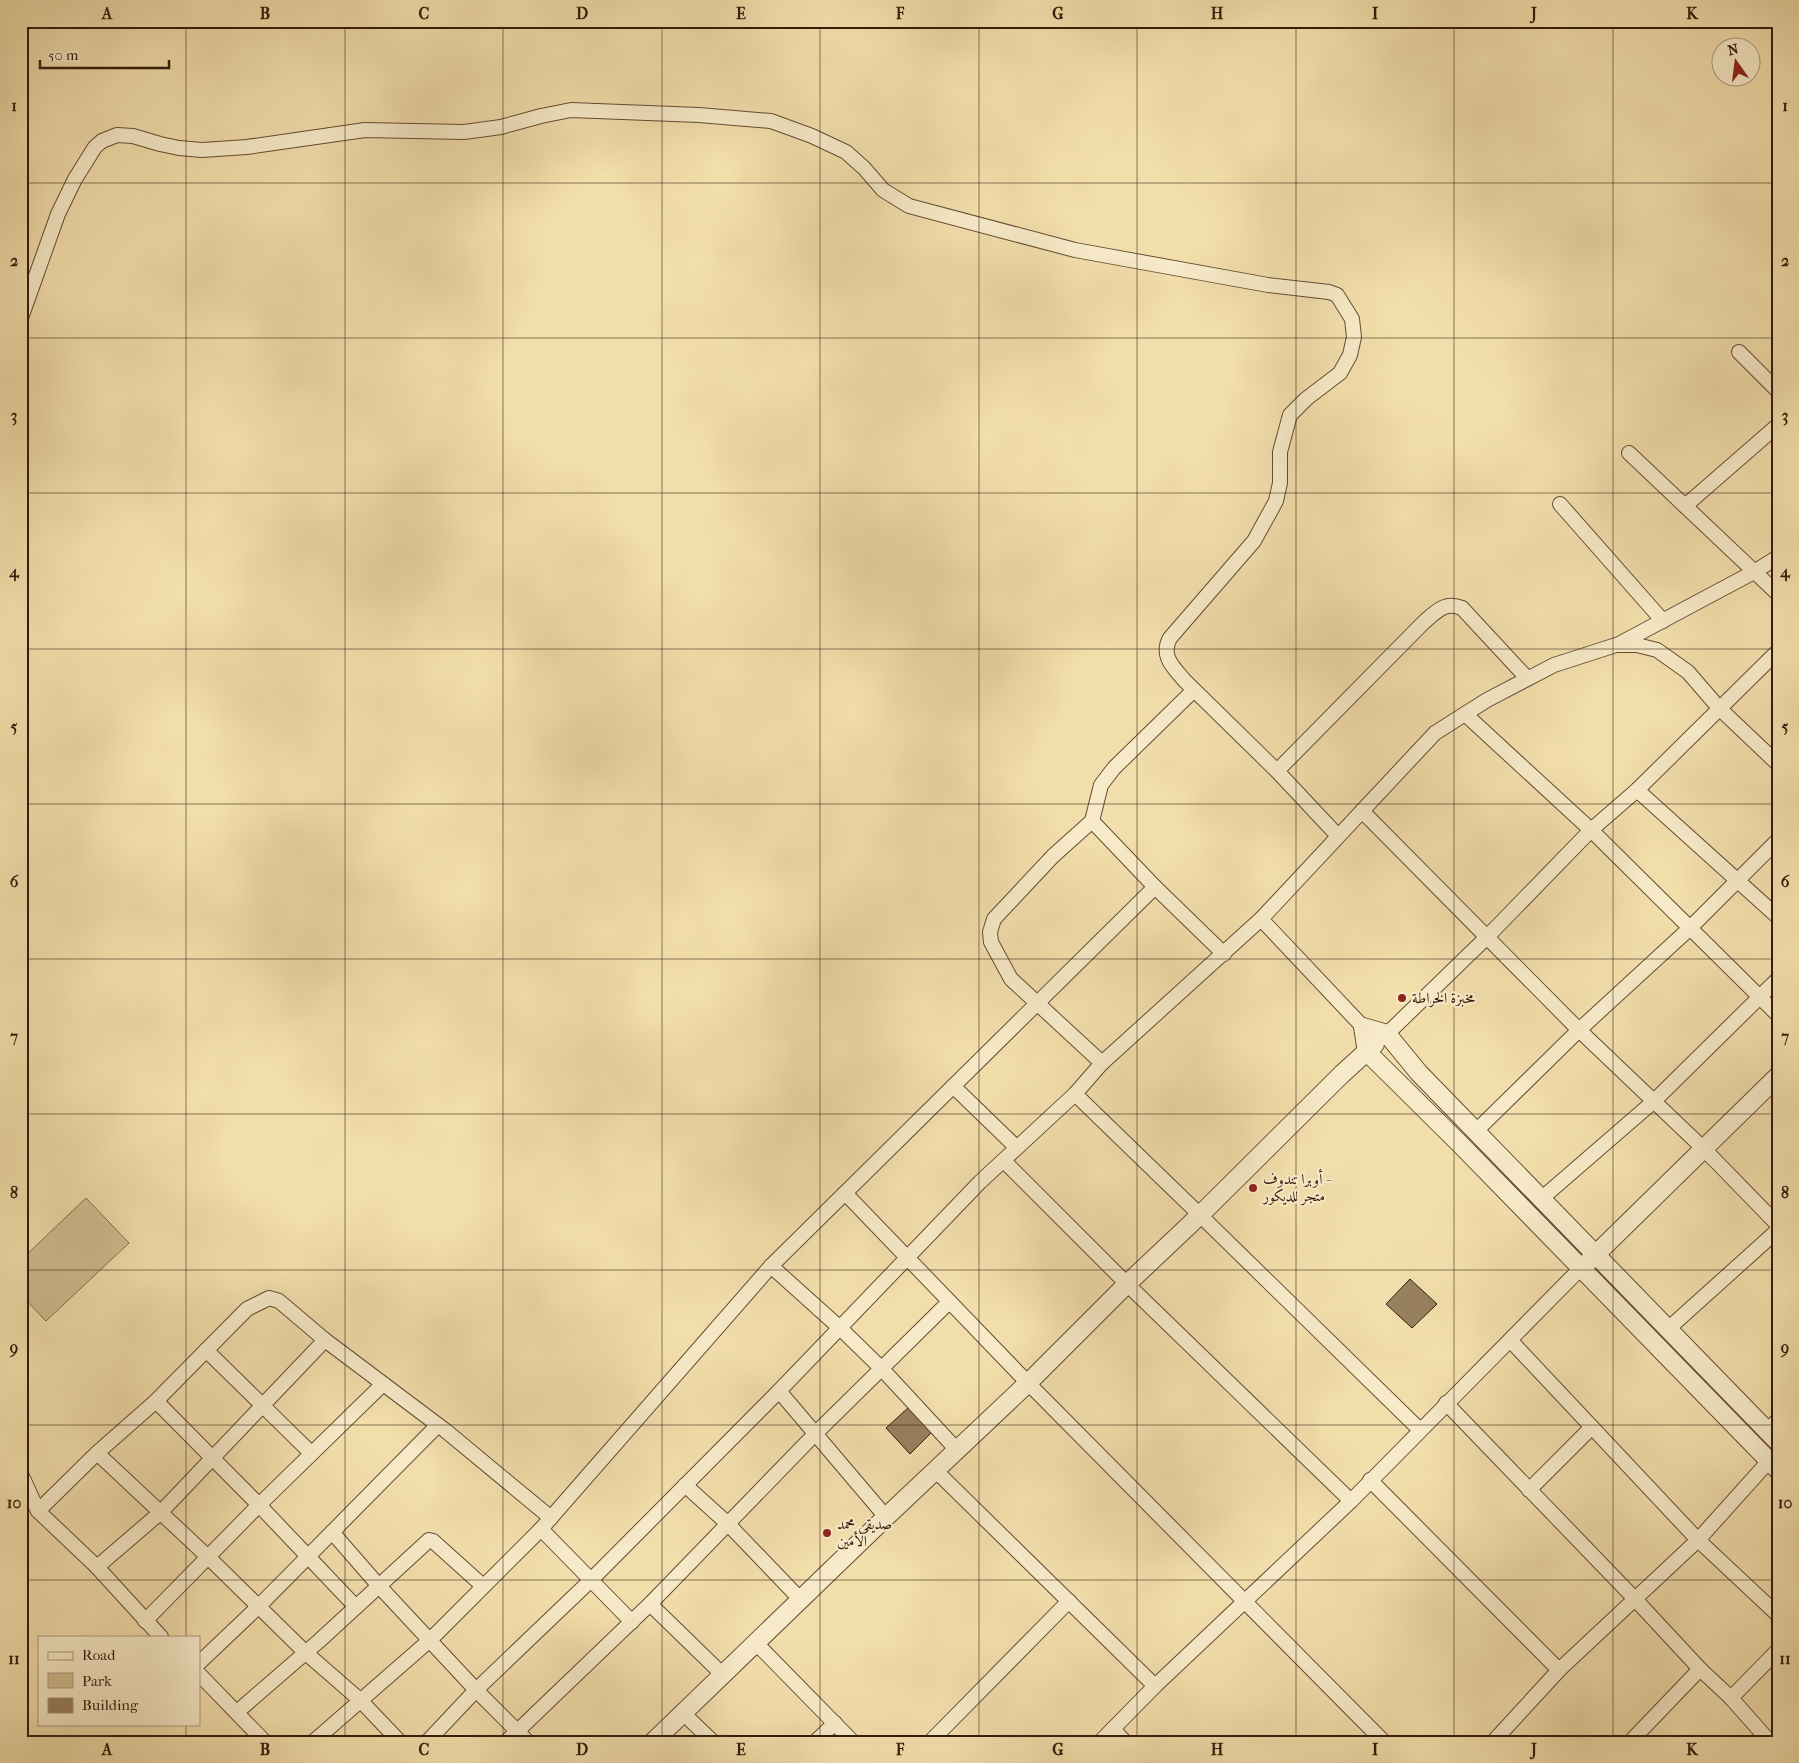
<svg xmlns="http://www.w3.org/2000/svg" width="1799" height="1763" viewBox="0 0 1799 1763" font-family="'IM FELL French Canon',Amiri,serif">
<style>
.green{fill:#d2bd90;stroke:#846c4e}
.building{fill:#97805f;stroke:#351b0c}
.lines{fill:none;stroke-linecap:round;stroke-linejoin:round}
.minor-casing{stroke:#644c34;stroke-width:16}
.tertiary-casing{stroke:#644c34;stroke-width:20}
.minor{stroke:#f7eac8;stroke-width:14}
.tertiary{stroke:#f7eac8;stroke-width:18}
.grid{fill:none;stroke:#351b0c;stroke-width:1;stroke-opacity:0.55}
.poi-dot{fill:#8f2418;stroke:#f7eac8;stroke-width:2}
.labels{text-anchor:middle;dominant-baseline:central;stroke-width:4;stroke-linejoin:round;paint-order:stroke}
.poi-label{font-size:15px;fill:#351b0c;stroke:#f7eac8;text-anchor:start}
.neatline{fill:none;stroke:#351b0c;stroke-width:2}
.grid-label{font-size:16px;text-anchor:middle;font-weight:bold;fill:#351b0c}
</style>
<rect width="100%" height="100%" fill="#f2deab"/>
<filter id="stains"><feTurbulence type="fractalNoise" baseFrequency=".004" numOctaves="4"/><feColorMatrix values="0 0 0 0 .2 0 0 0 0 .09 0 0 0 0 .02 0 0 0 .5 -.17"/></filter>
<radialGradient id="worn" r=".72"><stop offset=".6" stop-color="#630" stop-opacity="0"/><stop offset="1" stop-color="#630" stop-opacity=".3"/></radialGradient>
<polygon class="green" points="86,1198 129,1243 46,1321 21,1295 21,1260"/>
<g class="building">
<polygon points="1410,1279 1437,1304 1412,1328 1386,1304"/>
<polygon points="909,1407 933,1431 910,1454 886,1428"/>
</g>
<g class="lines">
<defs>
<g id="minor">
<path d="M 21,318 L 58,214 L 75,179 L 95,147 L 102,141 L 117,135 L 133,136 L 160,144 L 179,148 L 202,150 L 247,147 L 365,130 L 464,132 L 501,127 L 541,116 L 571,110 L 699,115 L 771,121 L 812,136 L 846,152 L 864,168 L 883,190 L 909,206 L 1075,250 L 1268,285 L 1329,292 L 1337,295 L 1352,319 L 1354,337 L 1350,355 L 1340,373 L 1306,399 L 1290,415 L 1280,452 L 1280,483 L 1276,501 L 1254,541 L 1170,638 C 1160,656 1174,668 1185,681 L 1277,771 L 1338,836"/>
<polyline points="1739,352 1778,391"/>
<polyline points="1629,453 1778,594"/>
<polyline points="1560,504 1663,621"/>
<polyline points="1685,506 1778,425"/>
<polyline points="1619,644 1754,572 1778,557"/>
<polyline points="1465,714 1591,830 1778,1015"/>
<path d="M 1277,771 L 1424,622 C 1437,611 1445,601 1462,608 L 1527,678"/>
<polyline points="1637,790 1778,917"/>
<polyline points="1362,811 1579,1030 1704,1149 1778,1225"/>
<polyline points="1092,821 1101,785 1114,768 1194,690"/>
<polyline points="1261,919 1363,1027"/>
<polyline points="1387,1034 1487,937 1591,830 1637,790 1778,651"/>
<polyline points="1102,1063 1011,979 991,942 990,932 994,919 1053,856 1092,821 1155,887"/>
<polyline points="953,1086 1016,1147"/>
<polyline points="1075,1094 1200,1215 1420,1430"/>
<polyline points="1476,1131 1579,1030 1689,929 1778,840"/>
<polyline points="1004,1161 1127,1284 1351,1501"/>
<polyline points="845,1193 1028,1383 1384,1742"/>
<polyline points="1541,1199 1653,1102 1778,979"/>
<polyline points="771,1266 840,1328 882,1369 957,1450"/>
<polyline points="1668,1329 1778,1230"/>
<polyline points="1510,1340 1698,1540 1778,1615"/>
<polyline points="206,1350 311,1453"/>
<polyline points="779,1391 886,1517"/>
<polyline points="156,1401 259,1505 356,1607"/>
<polyline points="1446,1403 1634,1598 1700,1669 1731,1698 1770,1742"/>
<polyline points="1767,1431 1778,1420"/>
<polyline points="97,1453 207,1556 306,1653 360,1700 400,1742"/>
<polyline points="935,1470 1155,1686"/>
<polyline points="21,1474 38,1511 97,1567 161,1637"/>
<polyline points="1370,1480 1559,1670"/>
<polyline points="685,1485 728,1524 800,1599"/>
<polyline points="1529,1490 1591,1428"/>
<polyline points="38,1511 97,1453 156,1401 247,1309 269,1298 279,1301 325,1340 446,1431 551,1518"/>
<polyline points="541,1529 632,1622"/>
<polyline points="332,1532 379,1586 476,1690 528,1742"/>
<polyline points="97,1567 161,1512 325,1340"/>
<polyline points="650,1604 722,1674"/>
<polyline points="145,1621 259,1505 383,1384"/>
<polyline points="755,1642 853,1742"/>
<polyline points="199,1663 258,1607 438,1425"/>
<polyline points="199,1674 265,1742"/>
<polyline points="1731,1698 1778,1650"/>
<polyline points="237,1712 319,1641 429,1540 433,1541 483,1586"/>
<polyline points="683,1713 713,1742"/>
<polyline points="1113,1729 1125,1742"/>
<polyline points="313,1742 430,1640 541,1529 771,1266 1155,887 1224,954"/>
<polyline points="427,1742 476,1690 591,1580 779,1391 980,1182 1075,1094 1102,1063 1261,919 1435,733 1487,700 1554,665 1616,645 1637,645 1657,650 1688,672 1719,708 1778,764"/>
<polyline points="506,1742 650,1604 814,1435 949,1302"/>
<polyline points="815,1742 835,1723"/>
<polyline points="930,1742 1069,1601"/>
<polyline points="1100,1742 1155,1686 1351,1501 1581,1268"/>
<polyline points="1493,1742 1559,1670 1698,1540 1769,1461"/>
<polyline points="1630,1742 1700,1669"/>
</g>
<g id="tertiary">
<polyline points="1589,1261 1778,1076"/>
<polyline points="1778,1442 1419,1073 1387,1034 1363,1027 1367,1052 1461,1145 1778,1470"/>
<polyline points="653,1742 886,1517 1028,1383 1127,1284 1200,1215 1342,1074 1375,1044"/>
</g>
</defs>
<use href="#minor" class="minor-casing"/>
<use href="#tertiary" class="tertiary-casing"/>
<use href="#minor" class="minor"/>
<use href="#tertiary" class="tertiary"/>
</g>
<path class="grid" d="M 186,21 L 186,1637M 345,21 L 345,1742M 503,21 L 503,1742M 662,21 L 662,1742M 820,21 L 820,1742M 979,21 L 979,1742M 1137,21 L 1137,1742M 1296,21 L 1296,1742M 1454,21 L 1454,1742M 1613,21 L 1613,1742M 21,183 L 1778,183M 21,338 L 1778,338M 21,493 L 1778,493M 21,649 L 1778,649M 21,804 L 1778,804M 21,959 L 1778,959M 21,1114 L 1778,1114M 21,1270 L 1778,1270M 21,1425 L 1778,1425M 21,1580 L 1778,1580M 186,1724 L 186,1742"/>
<g class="poi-dot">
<circle cx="1402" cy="998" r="5"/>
<circle cx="1253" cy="1188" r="5"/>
<circle cx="827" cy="1533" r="5"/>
</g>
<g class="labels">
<g class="poi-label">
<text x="1412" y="998">مخبزة الخراطة</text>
<text x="1263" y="1179">أوبرا تندوف -<tspan x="1263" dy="17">متجر للديكور</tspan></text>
<text x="837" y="1524">صديقي محمد<tspan x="837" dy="17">الأمين</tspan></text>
</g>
</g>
<rect width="1799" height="1763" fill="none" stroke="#f2deab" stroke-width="55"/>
<rect x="38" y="1636" width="162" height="90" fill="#f7eac8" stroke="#a9977d"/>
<rect x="48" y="1652" width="25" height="8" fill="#f7eac8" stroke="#a9977d"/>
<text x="82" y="1660" font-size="15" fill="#351b0c">Road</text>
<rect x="48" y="1673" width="25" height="15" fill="#d2bd90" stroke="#a9977d"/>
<text x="82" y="1686" font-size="15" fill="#351b0c">Park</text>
<rect x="48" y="1698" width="25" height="15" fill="#97805f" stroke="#a9977d"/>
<text x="82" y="1710" font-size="15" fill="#351b0c">Building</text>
<g transform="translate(1736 62) rotate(346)"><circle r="24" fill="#f7eac8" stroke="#a9977d"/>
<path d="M0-4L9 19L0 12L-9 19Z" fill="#8f2418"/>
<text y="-8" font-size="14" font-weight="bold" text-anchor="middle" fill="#351b0c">N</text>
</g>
<path d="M40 60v8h129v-8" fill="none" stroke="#351b0c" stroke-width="2.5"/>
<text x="48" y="60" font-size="15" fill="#351b0c" stroke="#f7eac8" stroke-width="4" paint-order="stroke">50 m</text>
<rect x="28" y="28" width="1744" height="1708" class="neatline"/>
<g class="grid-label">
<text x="107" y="19">A</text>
<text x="265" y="19">B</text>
<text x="424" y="19">C</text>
<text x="582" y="19">D</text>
<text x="741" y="19">E</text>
<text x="900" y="19">F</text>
<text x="1058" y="19">G</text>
<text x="1217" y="19">H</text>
<text x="1375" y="19">I</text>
<text x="1534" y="19">J</text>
<text x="1692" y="19">K</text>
<text x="14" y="111">1</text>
<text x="1785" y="111">1</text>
<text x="14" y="266">2</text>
<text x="1785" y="266">2</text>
<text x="14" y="421">3</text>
<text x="1785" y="421">3</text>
<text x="14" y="577">4</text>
<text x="1785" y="577">4</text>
<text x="14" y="732">5</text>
<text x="1785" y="732">5</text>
<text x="14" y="887">6</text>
<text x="1785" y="887">6</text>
<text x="14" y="1042">7</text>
<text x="1785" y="1042">7</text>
<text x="14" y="1198">8</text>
<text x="1785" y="1198">8</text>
<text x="14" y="1353">9</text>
<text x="1785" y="1353">9</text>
<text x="14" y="1508">10</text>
<text x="1785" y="1508">10</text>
<text x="14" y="1664">11</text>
<text x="1785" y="1664">11</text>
<text x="107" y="1755">A</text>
<text x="265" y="1755">B</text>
<text x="424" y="1755">C</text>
<text x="582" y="1755">D</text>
<text x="741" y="1755">E</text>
<text x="900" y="1755">F</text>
<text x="1058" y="1755">G</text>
<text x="1217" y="1755">H</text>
<text x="1375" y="1755">I</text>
<text x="1534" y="1755">J</text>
<text x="1692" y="1755">K</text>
</g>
<rect width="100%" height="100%" filter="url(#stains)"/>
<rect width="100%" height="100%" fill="url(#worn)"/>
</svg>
